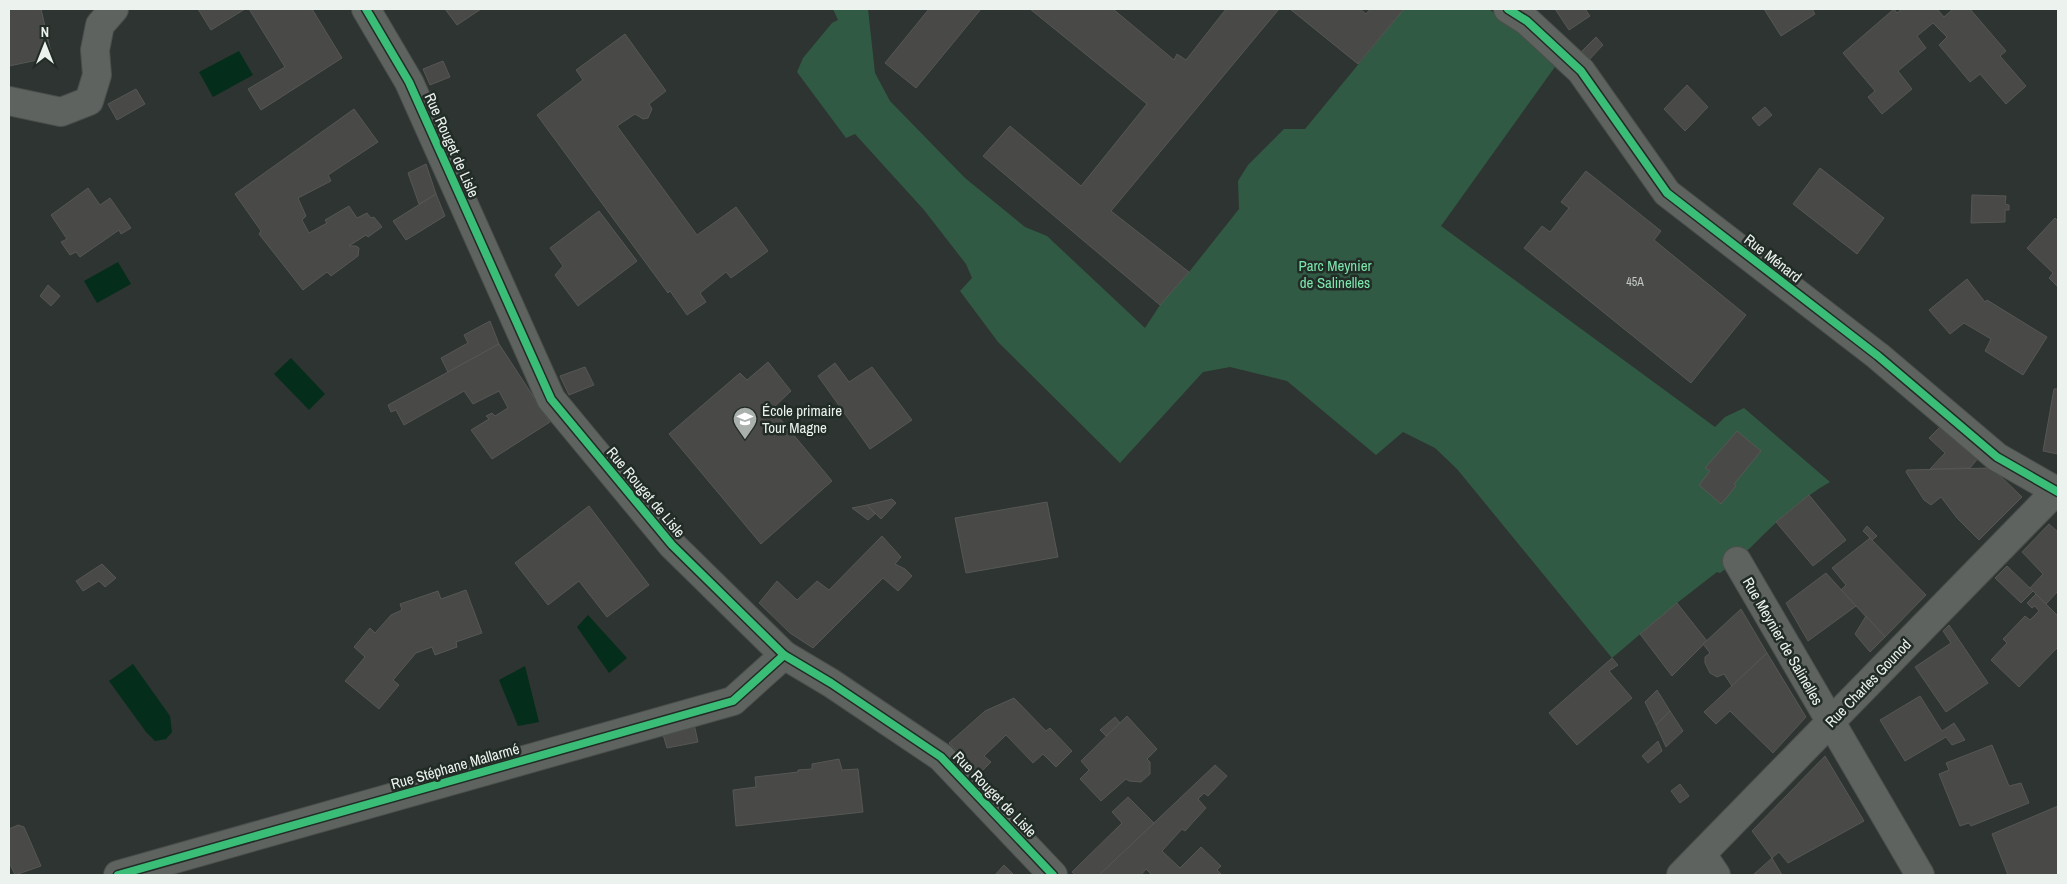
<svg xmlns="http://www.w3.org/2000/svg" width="2067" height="884" viewBox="0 0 2067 884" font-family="'Archivo Narrow',sans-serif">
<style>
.park{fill:#315a44}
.water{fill:#052d1b}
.building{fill:#494a48;stroke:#565755}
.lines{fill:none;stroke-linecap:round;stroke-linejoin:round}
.minor-casing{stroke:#4a4f4c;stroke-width:30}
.minor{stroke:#5f6360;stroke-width:28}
.cycleway-casing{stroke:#222c26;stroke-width:11}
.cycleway{stroke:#3abd76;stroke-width:8}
.labels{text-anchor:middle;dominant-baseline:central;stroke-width:5;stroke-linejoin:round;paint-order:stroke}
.number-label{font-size:12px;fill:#c3c8c4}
.street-label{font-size:15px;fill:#ecf2ee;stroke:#222c26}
.park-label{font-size:15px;fill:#7de6ad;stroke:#222c26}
.poi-label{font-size:15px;fill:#ecf2ee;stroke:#222c26;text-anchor:start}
</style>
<rect width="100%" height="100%" fill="#2e3431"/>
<path class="park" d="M 833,9 L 868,9 L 875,73 L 890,101 L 965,178 L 1025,227 L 1047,236 L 1145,328 L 1160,305 L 1189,272 L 1239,209 L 1238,181 L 1248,165 L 1284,129 L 1305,129 L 1404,9 L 1489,9 L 1557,64 L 1441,226 L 1715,427 L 1725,417 L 1744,408 L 1830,482 C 1811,493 1794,506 1778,521 C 1758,539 1742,558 1720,573 L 1717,572 L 1677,603 L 1612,658 L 1457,469 L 1435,448 L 1403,432 L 1376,455 L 1287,381 L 1230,367 L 1203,372 L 1120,463 L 998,342 L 960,291 L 972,278 L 966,264 L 924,210 L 855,134 L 846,138 L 797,72 L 803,58 L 832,23 L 838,20 Z"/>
<g class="water">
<polygon points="239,51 253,75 213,97 199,72"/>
<polygon points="118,262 131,284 97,303 84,281"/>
<polygon points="291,358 325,394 309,410 274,374"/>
<polygon points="588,615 627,658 609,673 577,627"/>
<polygon points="133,664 170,716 172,732 166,739 155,741 146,732 109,681"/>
<polygon points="525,666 539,722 518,726 499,680"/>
</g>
<g class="building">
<polygon points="9,9 41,9 52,57 9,66"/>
<polygon points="198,9 245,9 211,30"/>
<polygon points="249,9 312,9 342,58 261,110 248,89 285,67"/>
<polygon points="445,9 481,9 457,25"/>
<polygon points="929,9 981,9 916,88 885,63"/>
<polygon points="1030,9 1113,9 1174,60 1177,54 1186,60 1226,9 1279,9 1111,211 1189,272 1160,305 983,156 1010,126 1081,186 1147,104"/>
<polygon points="1290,9 1360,9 1366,14 1370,9 1404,9 1358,64"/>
<polygon points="1555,9 1585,9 1590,16 1569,30"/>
<polygon points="1764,9 1812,9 1815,14 1781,36"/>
<polygon points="1894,9 1897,13 1902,9 1937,9 1944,17 1953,9 1970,9 2006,51 2000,56 2026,86 2006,104 1980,74 1970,82 1939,45 1947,37 1933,23 1917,36 1926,48 1898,71 1912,89 1882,114 1868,97 1875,91 1843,53"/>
<polygon points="625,34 666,91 649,104 652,109 648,118 643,119 635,114 617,126 697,235 736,207 768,251 731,278 726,272 700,293 706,302 687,315 670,291 668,293 537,115 583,80 576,70"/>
<polygon points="1596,37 1603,45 1588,61 1582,51"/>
<polygon points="443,61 450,77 430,85 423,69"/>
<polygon points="1687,85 1708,107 1685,131 1664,109"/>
<polygon points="136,89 145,104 117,120 108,104"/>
<polygon points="1765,107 1772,115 1759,126 1752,118"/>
<polygon points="354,109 378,142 328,175 331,181 298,198 306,216 302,220 309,233 327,223 325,220 349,206 357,218 367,213 371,218 374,217 382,227 368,237 366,235 349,246 356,246 359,248 358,256 331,276 327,272 303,290 259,234 261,231 235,194"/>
<polygon points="426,164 436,194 419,204 408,173"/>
<polygon points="1820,168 1884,218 1857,254 1793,204"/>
<polygon points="1586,171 1661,231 1654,240 1746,315 1691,383 1524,248 1542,226 1550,232 1569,208 1561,202"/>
<polygon points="88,188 100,205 110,198 131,228 121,234 119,230 80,257 76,252 70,255 61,242 67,239 51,215"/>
<polygon points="436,194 445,216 406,240 393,221"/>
<polygon points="1972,195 2006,196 2005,204 2009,205 2009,210 2005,210 2005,222 1971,223"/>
<polygon points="599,211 637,261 578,306 555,275 563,266 550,248"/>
<polygon points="2055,218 2058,221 2058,287 2049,278 2053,273 2027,248"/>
<polygon points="1967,279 1985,302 1987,300 2047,337 2023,375 1985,351 1991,339 1964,323 1950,334 1929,310"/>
<polygon points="48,285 60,296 51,306 40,296"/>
<polygon points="490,321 499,344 448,372 441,358 468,343 464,335"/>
<polygon points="499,344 550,422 492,459 471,430 489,419 486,416 492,413 495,416 508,408 499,391 473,404 464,391 404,425 396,410 391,412 388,405"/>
<polygon points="768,362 791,391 772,409 832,481 761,544 669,434 740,373 747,380"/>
<polygon points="835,363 849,382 872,367 912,420 870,449 818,376"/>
<polygon points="585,367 594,385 569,395 560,376"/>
<polygon points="2054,389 2058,389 2058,454 2043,451"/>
<polygon points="1942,425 1979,457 1970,468 1930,469 1945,453 1929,438"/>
<polygon points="1737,431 1761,451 1734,484 1736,486 1721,504 1699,485 1710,471 1705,468"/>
<polygon points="1992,468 2022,497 1979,540 1957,518 1941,497 1931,505 1924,500 1906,472 1907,470"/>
<polygon points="1809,495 1846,540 1813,566 1776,522"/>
<polygon points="892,499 896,503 881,519 867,505"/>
<polygon points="1047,502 1058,557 966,573 955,518"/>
<polygon points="867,505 875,514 868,520 852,508"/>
<polygon points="589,506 649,585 607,617 579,581 548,605 515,563"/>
<polygon points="2049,524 2058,532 2058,591 2046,604 2030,588 2043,574 2022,552"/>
<polygon points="1867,526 1877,536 1872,540 1863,531"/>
<polygon points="882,536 901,557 895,564 905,569 912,576 898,591 883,578 813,648 790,633 759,603 777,581 797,600 817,581 829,590"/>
<polygon points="1870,538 1926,595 1885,637 1841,590 1846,585 1832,568"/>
<polygon points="102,564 116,578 105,587 99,581 83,591 76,581"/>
<polygon points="2007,566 2033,591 2021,603 1995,578"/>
<polygon points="1826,573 1856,606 1808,641 1786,603"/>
<polygon points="466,590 482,633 456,642 457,647 435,655 432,647 416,653 393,680 399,685 379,709 345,681 365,657 354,647 370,628 375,633 391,615 402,610 400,604 438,591 441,599"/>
<polygon points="2036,594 2058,616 2058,647 2019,687 1991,660 2007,643 2003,639 2025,616 2030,620 2039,611 2035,606 2032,608 2027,603"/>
<polygon points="1677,603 1707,641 1672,676 1640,634"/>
<polygon points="1741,609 1767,653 1732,686 1724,674 1717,677 1710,673 1705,663 1705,657 1710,653 1703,644"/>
<polygon points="1866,616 1885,637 1870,652 1855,634"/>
<polygon points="1949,625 1988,683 1946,712 1915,667 1951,643 1943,631"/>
<polygon points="1767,653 1806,717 1773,753 1730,711 1716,724 1704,712"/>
<polygon points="1612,658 1618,665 1609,671 1632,698 1577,745 1549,713"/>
<polygon points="1657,690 1670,711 1656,725 1645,702"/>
<polygon points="1920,696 1942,731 1954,723 1965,740 1952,745 1946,737 1905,761 1880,720"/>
<polygon points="1014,698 1046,731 1050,728 1072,751 1056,767 1043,754 1033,763 1006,735 984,756 991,762 979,774 949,743 985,711"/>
<polygon points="1670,711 1683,731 1666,747 1656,725"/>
<polygon points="1127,716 1157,749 1147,759 1150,762 1150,774 1141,782 1129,781 1126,779 1101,801 1080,779 1089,770 1081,761"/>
<polygon points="1115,717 1120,723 1106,736 1100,730"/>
<polygon points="694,724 698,742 667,748 662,731"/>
<polygon points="1658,741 1662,751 1648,763 1642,756"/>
<polygon points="1992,745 2009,786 2021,783 2029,803 1971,826 1969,823 1960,826 1939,774 1949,770 1946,763"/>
<polygon points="1825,756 1864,821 1788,863 1779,852 1772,858 1752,831"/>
<polygon points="839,759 842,770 858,769 863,812 736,826 733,790 756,787 755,777 798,772 798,770 812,769 812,764"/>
<polygon points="1215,765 1227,776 1208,796 1204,793 1198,799 1206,808 1185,831 1182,829 1162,851 1180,868 1201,847 1221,866 1217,870 1222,875 1152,875 1146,869 1141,875 1099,875"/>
<polygon points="1680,784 1689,796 1680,803 1671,791"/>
<polygon points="1128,797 1154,823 1099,875 1075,875 1072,872 1122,823 1112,812"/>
<polygon points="2058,806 2058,875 2008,875 1992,834"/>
<polygon points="18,825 24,827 41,866 15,875 9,862 9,829"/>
<polygon points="1772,858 1782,875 1753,875"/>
<polygon points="1004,865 1014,875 995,875"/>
</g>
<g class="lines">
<defs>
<g id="minor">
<polyline points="366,9 409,82 551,399 672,545 784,655 831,683 941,757 1053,875"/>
<polyline points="1508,9 1527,21 1581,71 1667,193 1878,356 1997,457 2058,492"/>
<polyline points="9,101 61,112 89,101 97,75 95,50 100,25 114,9"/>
<polyline points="1737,561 1920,875"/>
<polyline points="1702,854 1716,875"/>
<polyline points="118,875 733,701 784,655"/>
<polyline points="1681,875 2055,492"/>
</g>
</defs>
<use href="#minor" class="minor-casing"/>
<use href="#minor" class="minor"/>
<defs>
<g id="cycleway">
<polyline points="366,9 409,82 551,399 672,545 784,655 831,683 941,757 1053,875"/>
<polyline points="1508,9 1527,21 1581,71 1667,193 1878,356 1997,457 2058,492"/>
<polyline points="118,875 733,701 784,655"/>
</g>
</defs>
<use href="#cycleway" class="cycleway-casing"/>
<use href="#cycleway" class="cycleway"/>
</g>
<defs>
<symbol id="school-pin" viewBox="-11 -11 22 30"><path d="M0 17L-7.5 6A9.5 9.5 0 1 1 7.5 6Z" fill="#aab0ac" stroke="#222c26"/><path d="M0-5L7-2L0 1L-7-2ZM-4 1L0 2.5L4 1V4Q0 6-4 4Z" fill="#fff"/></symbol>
</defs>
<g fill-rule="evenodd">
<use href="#school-pin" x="731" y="405" width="28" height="38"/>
</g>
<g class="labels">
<g class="number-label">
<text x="1635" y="282">45A</text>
</g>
<g class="street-label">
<text transform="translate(452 145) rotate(66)">Rue Rouget de Lisle</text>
<text transform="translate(1773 258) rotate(38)">Rue Ménard</text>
<text transform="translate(646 492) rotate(50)">Rue Rouget de Lisle</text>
<text transform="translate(1783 641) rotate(60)">Rue Meynier de Salinelles</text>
<text transform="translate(1868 683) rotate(-46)">Rue Charles Gounod</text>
<text transform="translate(455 766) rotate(-16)">Rue Stéphane Mallarmé</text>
<text transform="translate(995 794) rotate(46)">Rue Rouget de Lisle</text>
</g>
<g class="park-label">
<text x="1335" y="265">Parc Meynier<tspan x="1335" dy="17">de Salinelles</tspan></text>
</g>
<g class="poi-label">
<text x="762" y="410">École primaire<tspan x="762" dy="17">Tour Magne</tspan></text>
</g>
</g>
<rect width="2067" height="884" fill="none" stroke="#ecf2ee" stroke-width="20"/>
<g transform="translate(45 45)" stroke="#222c26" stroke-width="4" paint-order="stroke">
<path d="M0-4L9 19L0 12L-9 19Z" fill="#ecf2ee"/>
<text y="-8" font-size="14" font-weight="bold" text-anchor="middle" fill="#ecf2ee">N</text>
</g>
</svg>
